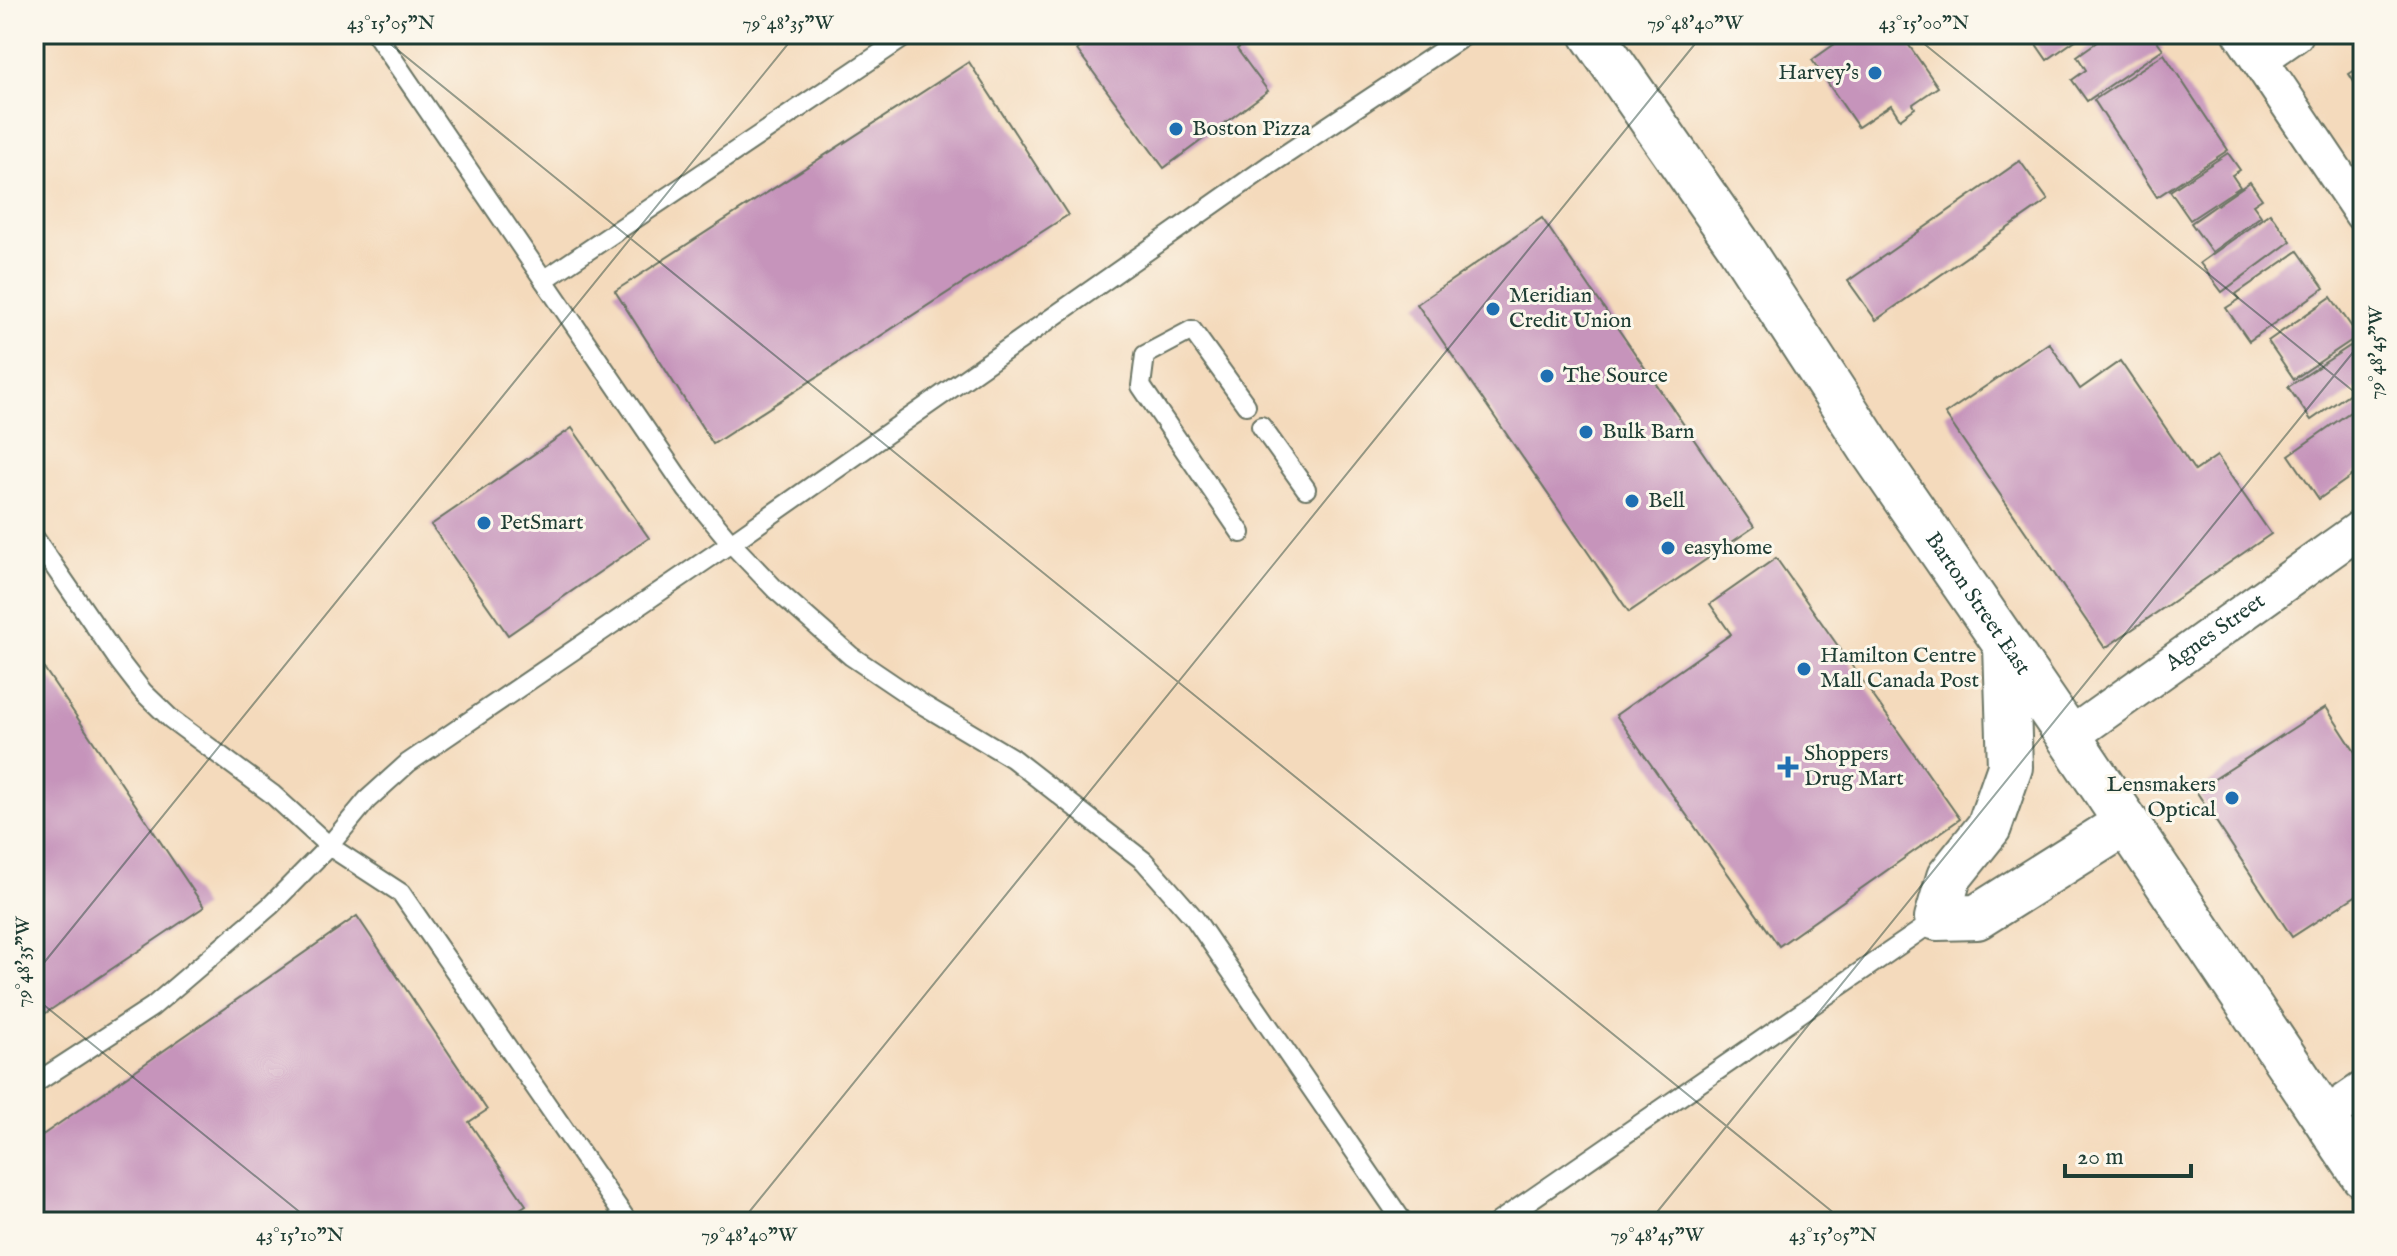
<svg xmlns="http://www.w3.org/2000/svg" width="2397" height="1256" viewBox="0 0 2397 1256" font-family="'IM FELL English',serif">
<style>
.building{fill:#c694bb}
.lines{fill:none;stroke-linecap:round;stroke-linejoin:round}
.lane-casing{stroke:#6a7464;stroke-width:22}
.street-casing{stroke:#6a7464;stroke-width:40}
.secondary-casing{stroke:#6a7464;stroke-width:48}
.lane{stroke:#fff;stroke-width:18}
.street{stroke:#fff;stroke-width:36}
.secondary{stroke:#fff;stroke-width:44}
.ticks{fill:none;stroke:#1f3d34;stroke-width:2;stroke-opacity:0.45}
.poi-dot{fill:#1f6fb2;stroke:#fbf7ec;stroke-width:3}
.labels{text-anchor:middle;dominant-baseline:central;stroke-width:6;stroke-linejoin:round;paint-order:stroke}
.poi-label{font-size:22px;fill:#1f3d34;stroke:#fbf7ec;text-anchor:start}
.street-label{font-size:22px;fill:#1f3d34;stroke:#fbf7ec}
.neatline{fill:none;stroke:#1f3d34;stroke-width:3}
.ticks-label{font-size:20px;text-anchor:middle;fill:#1f3d34}
</style>
<rect width="100%" height="100%" fill="#fbf7ec"/>
<filter id="ink" filterUnits="userSpaceOnUse"><feTurbulence type="fractalNoise" baseFrequency=".0125" numOctaves="2"/><feDisplacementMap in="SourceGraphic" scale="16" xChannelSelector="R" yChannelSelector="G"/><feConvolveMatrix kernelMatrix="1 2 1 2 8 2 1 2 1" color-interpolation-filters="sRGB"/></filter>
<filter id="wash" filterUnits="userSpaceOnUse"><feTurbulence type="fractalNoise" baseFrequency=".006" numOctaves="4" result="noise"/><feDisplacementMap in="SourceGraphic" scale="32" xChannelSelector="R" yChannelSelector="G"/><feGaussianBlur stdDeviation="1.8" result="paint"/><feColorMatrix in="noise" values="0 0 0 0 0 0 0 0 0 0 0 0 0 0 0 0 0 1.4 0 .05"/><feComposite in="paint" operator="in"/></filter>
<g filter="url(#wash)">
<rect width="100%" height="100%" fill="#f4dabc"/>
<g id="blocks">
<g class="building">
<polygon points="1099,34 1257,34 1237,49 1268,91 1164,168 1077,50"/>
<polygon points="1849,34 1901,34 1938,87 1913,104 1915,108 1900,119 1891,105 1858,127 1812,60"/>
<polygon points="2029,34 2084,34 2047,60"/>
<polygon points="2108,34 2152,34 2163,49 2087,101 2072,80 2086,70 2077,56"/>
<polygon points="2164,54 2228,150 2157,197 2094,100"/>
<polygon points="969,62 1068,215 713,444 615,291"/>
<polygon points="2363,65 2363,96 2349,74"/>
<polygon points="2228,153 2240,170 2232,175 2240,187 2190,220 2170,191"/>
<polygon points="2020,161 2048,200 1876,320 1848,281"/>
<polygon points="2250,182 2262,199 2253,205 2261,216 2212,252 2191,223"/>
<polygon points="2270,213 2291,241 2222,292 2200,263"/>
<polygon points="1542,218 1754,527 1629,612 1417,304"/>
<polygon points="2298,251 2324,288 2249,341 2226,308 2240,299 2236,294"/>
<polygon points="2331,297 2358,336 2294,379 2268,341"/>
<polygon points="2049,343 2080,389 2120,361 2195,471 2217,456 2271,534 2105,648 1945,414"/>
<polygon points="2350,346 2363,365 2363,384 2311,420 2288,387"/>
<polygon points="2363,403 2363,468 2319,499 2289,455"/>
<polygon points="572,428 649,538 508,635 431,525"/>
<polygon points="1776,558 1960,819 1779,946 1616,715 1731,634 1710,604"/>
<polygon points="34,653 204,907 34,1021"/>
<polygon points="2326,707 2357,755 2363,751 2363,891 2292,937 2196,791"/>
<polygon points="357,916 487,1110 469,1122 526,1205 500,1222 34,1222 34,1141"/>
</g>
</g>
</g>
<g filter="url(#ink)">
<use href="#blocks" fill-opacity="0" stroke="#6a7464" stroke-width="2"/>
<g class="lines">
<defs>
<g id="lane">
<polyline points="376,34 687,490 731,543 776,590 851,656 925,706 1012,758 1144,861 1195,919 1403,1222"/>
<polyline points="544,280 909,34"/>
<polyline points="1261,426 1306,489"/>
<polyline points="1241,533 1141,386 1145,355 1192,330 1246,405"/>
<polyline points="34,537 119,661 143,692 171,719 272,794 329,846 401,893 628,1222"/>
<polyline points="34,1084 152,1007 270,906 329,846 367,800 408,763 731,543 1268,166 1467,34"/>
<polyline points="1498,1222 1937,919"/>
</g>
<g id="street">
<polyline points="2242,34 2363,214"/>
<polyline points="2259,59 2295,34"/>
<path id="s1" d="M 2069,737 L 2363,527"/>
<polyline points="2324,1117 2363,1090"/>
</g>
<g id="secondary">
<path id="s2" d="M 1592,34 L 1738,244 L 1871,449 L 2069,737 L 2363,1175"/>
<polyline points="2006,646 2010,767 1989,827 1949,877 1937,918 1977,917 2126,823"/>
</g>
</defs>
<use href="#lane" class="lane-casing"/>
<use href="#street" class="street-casing"/>
<use href="#secondary" class="secondary-casing"/>
<use href="#lane" class="lane"/>
<use href="#street" class="street"/>
<use href="#secondary" class="secondary"/>
</g>
</g>
<path class="ticks" d="M 378,34 L 1845,1222M 1912,34 L 2363,399M 34,975 L 796,34M 34,997 L 312,1222M 741,1222 L 1703,34M 1649,1222 L 2363,340"/>
<g class="poi-dot">
<circle cx="1875" cy="73" r="8"/>
<circle cx="1176" cy="129" r="8"/>
<circle cx="1493" cy="309" r="8"/>
<circle cx="1547" cy="376" r="8"/>
<circle cx="1586" cy="432" r="8"/>
<circle cx="1632" cy="501" r="8"/>
<circle cx="484" cy="523" r="8"/>
<circle cx="1668" cy="548" r="8"/>
<circle cx="1804" cy="669" r="8"/>
<path d="M1784 755h8v8h8v8h-8v8h-8v-8h-8v-8h8z"/>
<circle cx="2232" cy="798" r="8"/>
</g>
<g class="labels">
<g class="poi-label">
<text x="1859" y="73" text-anchor="end">Harvey's</text>
<text x="1192" y="129">Boston Pizza</text>
<text x="1509" y="296">Meridian<tspan x="1509" dy="25">Credit Union</tspan></text>
<text x="1563" y="376">The Source</text>
<text x="1602" y="432">Bulk Barn</text>
<text x="1648" y="501">Bell</text>
<text x="500" y="523">PetSmart</text>
<text x="1684" y="548">easyhome</text>
<text x="1820" y="656">Hamilton Centre<tspan x="1820" dy="25">Mall Canada Post</tspan></text>
<text x="1804" y="754">Shoppers<tspan x="1804" dy="25">Drug Mart</tspan></text>
<text x="2216" y="785" text-anchor="end">Lensmakers<tspan x="2216" dy="25">Optical</tspan></text>
</g>
<g class="street-label">
<text stroke="none"><textPath href="#s2" startOffset="688">Barton Street East</textPath></text>
<text stroke="none"><textPath href="#s1" startOffset="180">Agnes Street</textPath></text>
</g>
</g>
<rect width="2397" height="1256" fill="none" stroke="#fbf7ec" stroke-width="88"/>
<path d="M2065 1164v12h126v-12" fill="none" stroke="#1f3d34" stroke-width="4"/>
<text x="2077" y="1164" font-size="24" fill="#1f3d34" stroke="#fbf7ec" stroke-width="6" paint-order="stroke">20 m</text>
<rect x="44" y="44" width="2309" height="1168" class="neatline"/>
<g class="ticks-label">
<text x="391" y="29">43°15'05"N</text>
<text x="788" y="29">79°48'35"W</text>
<text x="1695" y="29">79°48'40"W</text>
<text x="1924" y="29">43°15'00"N</text>
<text transform="translate(2375 353) rotate(-90)" y="7">79°48'45"W</text>
<text transform="translate(22 962) rotate(-90)" y="7">79°48'35"W</text>
<text x="300" y="1241">43°15'10"N</text>
<text x="749" y="1241">79°48'40"W</text>
<text x="1657" y="1241">79°48'45"W</text>
<text x="1833" y="1241">43°15'05"N</text>
</g>
</svg>
